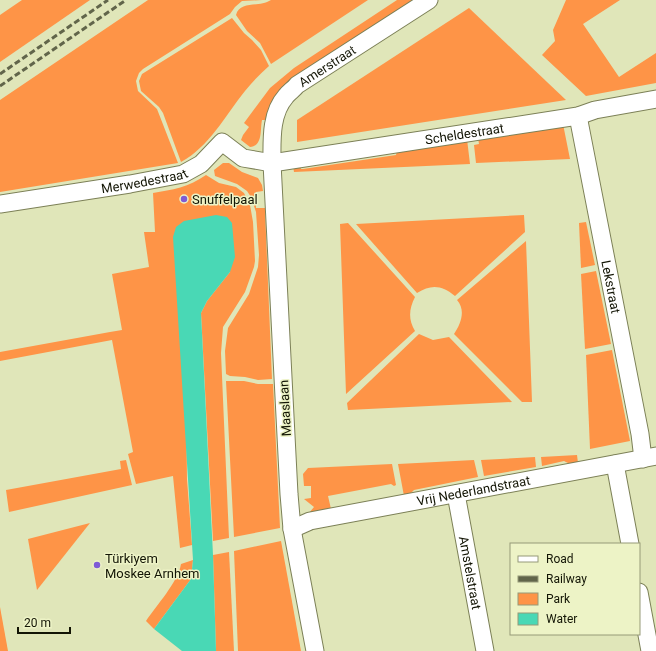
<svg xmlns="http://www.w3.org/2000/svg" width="656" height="651" viewBox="0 0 656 651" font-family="Roboto,sans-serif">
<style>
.green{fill:#fe9447}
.water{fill:#49d8b5}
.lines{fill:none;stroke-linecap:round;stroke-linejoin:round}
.minor-casing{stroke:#7c8057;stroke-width:19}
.minor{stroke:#fff;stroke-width:17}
.rail{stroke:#61654a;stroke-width:3;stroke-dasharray:6 3;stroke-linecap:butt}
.poi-dot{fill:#7f5bd6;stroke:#edf3c6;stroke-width:1.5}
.labels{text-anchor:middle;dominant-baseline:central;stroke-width:3;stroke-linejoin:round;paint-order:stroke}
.street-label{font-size:13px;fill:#131505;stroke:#edf3c6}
.poi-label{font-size:13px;fill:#131505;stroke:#edf3c6;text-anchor:start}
</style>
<rect width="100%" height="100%" fill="#e0e6b9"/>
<g class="green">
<polygon points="22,0 90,0 0,62 0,15"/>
<polygon points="148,0 262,0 242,1 235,7 230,14 143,69 139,73 136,81 138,91 157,109 178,163 0,192 0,100"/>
<path d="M 271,0 L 368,0 L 271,64 L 260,43 L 247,31 L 236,15 C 240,0 259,8 271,0 Z"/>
<path d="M 397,0 L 418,0 L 312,70 L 267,120 L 262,120 C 260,130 263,146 250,147 L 241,140 L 243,135 L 249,127 L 244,123 L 270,88 L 294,68 Z"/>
<polygon points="566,0 620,0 583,24 619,77 656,53 656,83 586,96 542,55 555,41 553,30"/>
<polygon points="469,8 566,100 297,142 297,120"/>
<path d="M 232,18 L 244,33 L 252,40 L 261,50 L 269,66 C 260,74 252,82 245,91 C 225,116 209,147 181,162 L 163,113 L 159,107 L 141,91 L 139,81 L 142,74 Z"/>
<polygon points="563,124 570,159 476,163 474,145 479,144 478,138"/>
<polygon points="467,139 470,164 294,172 293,166 301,166 301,169 303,169 396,155 397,151"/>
<polygon points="223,163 229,163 242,172 258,178 262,185 263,191 256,192 256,208 266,208 265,211 272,379 258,380 245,377 230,376 226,374 225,351 228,328 249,294 258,267 259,255 256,212 251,197 247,191 237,184 215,176 214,170"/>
<path d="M 206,175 L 219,183 L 236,187 L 244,193 L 250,205 L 253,222 L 255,261 L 254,267 L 245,292 L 223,327 L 221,353 L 229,538 L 213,541 L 201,313 L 207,301 L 230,272 L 184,221 L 187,479 L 192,545 L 180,548 L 173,476 L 136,484 L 128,454 L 133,452 L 112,340 L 0,361 L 0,352 L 110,332 L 122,330 L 112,274 L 149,267 L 144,232 L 155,232 L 153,193 C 172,190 189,187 206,175 Z"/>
<path d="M 524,215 L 525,232 L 455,296 C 442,285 431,284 417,293 L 356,224 Z"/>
<polygon points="586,222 595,265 581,268 579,223"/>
<path d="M 348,223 L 415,297 C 409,309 408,319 415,331 L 346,394 L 340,224 Z"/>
<path d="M 526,241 L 532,402 L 522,402 L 454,334 C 461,324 466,310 457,300 Z"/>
<polygon points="596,271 611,344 585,349 581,274"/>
<polygon points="419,334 433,340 449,337 512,402 348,410 347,403"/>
<polygon points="612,350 630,441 590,449 586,355"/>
<polygon points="226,381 244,381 258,384 273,384 280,528 234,537"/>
<polygon points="577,455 578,463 570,464 564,461 542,466 541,457"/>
<polygon points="535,457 536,467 484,476 481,460"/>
<polygon points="126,460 132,485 9,512 6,490 121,469 120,461"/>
<polygon points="474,460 478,477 414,490 410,494 404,496 398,464"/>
<polygon points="392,464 396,485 394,486 391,484 328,496 331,509 309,513 314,507 304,499 311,498 311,486 304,486 303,474 308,468"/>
<polygon points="90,523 37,590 28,539"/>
<polygon points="281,541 301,651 238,651 234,551"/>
<polygon points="229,552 234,651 216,651 213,555"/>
<path d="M 193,560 L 191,579 L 154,629 L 146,621 C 156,606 178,582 181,564 Z"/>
<polygon points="0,607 8,651 0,651"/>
</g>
<polygon class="water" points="216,215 227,217 232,223 235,257 230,272 207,301 201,313 213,555 216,651 182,651 154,629 191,579 193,560 173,237 176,227 184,221"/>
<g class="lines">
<defs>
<g id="minor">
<path id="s1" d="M 578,116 L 640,434 L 643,459"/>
<path id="s2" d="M 0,204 L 130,184 L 183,174 L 201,164 L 222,142 L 243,158 L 272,163 L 578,116 L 595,110 L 656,99"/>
<polyline points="615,464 630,544"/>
<path id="s3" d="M 456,494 L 485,651"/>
<path id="s4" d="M 292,529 L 310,521 L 656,456"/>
<polyline points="639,592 650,651"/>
<path id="s5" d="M 315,651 L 292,529 L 289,494 L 272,163 C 272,141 270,114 286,96 C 289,92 294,89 297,85 L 429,0"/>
</g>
</defs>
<use href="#minor" class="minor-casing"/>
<use href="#minor" class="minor"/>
<g class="rail">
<polyline points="0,74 108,0"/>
<polyline points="0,86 126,0"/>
</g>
</g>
<g class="poi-dot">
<circle cx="184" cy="199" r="4"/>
<circle cx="97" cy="565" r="4"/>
</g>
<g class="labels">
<g class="street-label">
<text stroke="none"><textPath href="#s5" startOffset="612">Amerstraat</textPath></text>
<text stroke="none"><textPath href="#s2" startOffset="487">Scheldestraat</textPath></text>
<text stroke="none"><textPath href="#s2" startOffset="146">Merwedestraat</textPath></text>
<text stroke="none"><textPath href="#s1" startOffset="174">Lekstraat</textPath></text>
<text transform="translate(285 408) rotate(-93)">Maaslaan</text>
<text stroke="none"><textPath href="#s4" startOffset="186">Vrij Nederlandstraat</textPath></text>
<text stroke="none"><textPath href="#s3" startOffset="80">Amstelstraat</textPath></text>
</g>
<g class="poi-label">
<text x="192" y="199">Snuffelpaal</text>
<text x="105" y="558">Türkiyem<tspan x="105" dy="15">Moskee Arnhem</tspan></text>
</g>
</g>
<rect x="510" y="543" width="130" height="92" fill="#edf3c6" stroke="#969a79"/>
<rect x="518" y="556" width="20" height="6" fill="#ffffff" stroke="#969a79"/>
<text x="546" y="563" font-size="12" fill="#131505">Road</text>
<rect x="518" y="576" width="20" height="6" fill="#61654a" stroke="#969a79"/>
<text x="546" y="583" font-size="12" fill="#131505">Railway</text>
<rect x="518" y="593" width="20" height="12" fill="#fe9447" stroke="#969a79"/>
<text x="546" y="603" font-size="12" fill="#131505">Park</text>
<rect x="518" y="613" width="20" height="12" fill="#49d8b5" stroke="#969a79"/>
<text x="546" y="623" font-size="12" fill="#131505">Water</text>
<path d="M18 627v6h52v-6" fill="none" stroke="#131505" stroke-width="2"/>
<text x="24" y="627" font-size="12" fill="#131505" stroke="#edf3c6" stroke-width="3" paint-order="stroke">20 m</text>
</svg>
